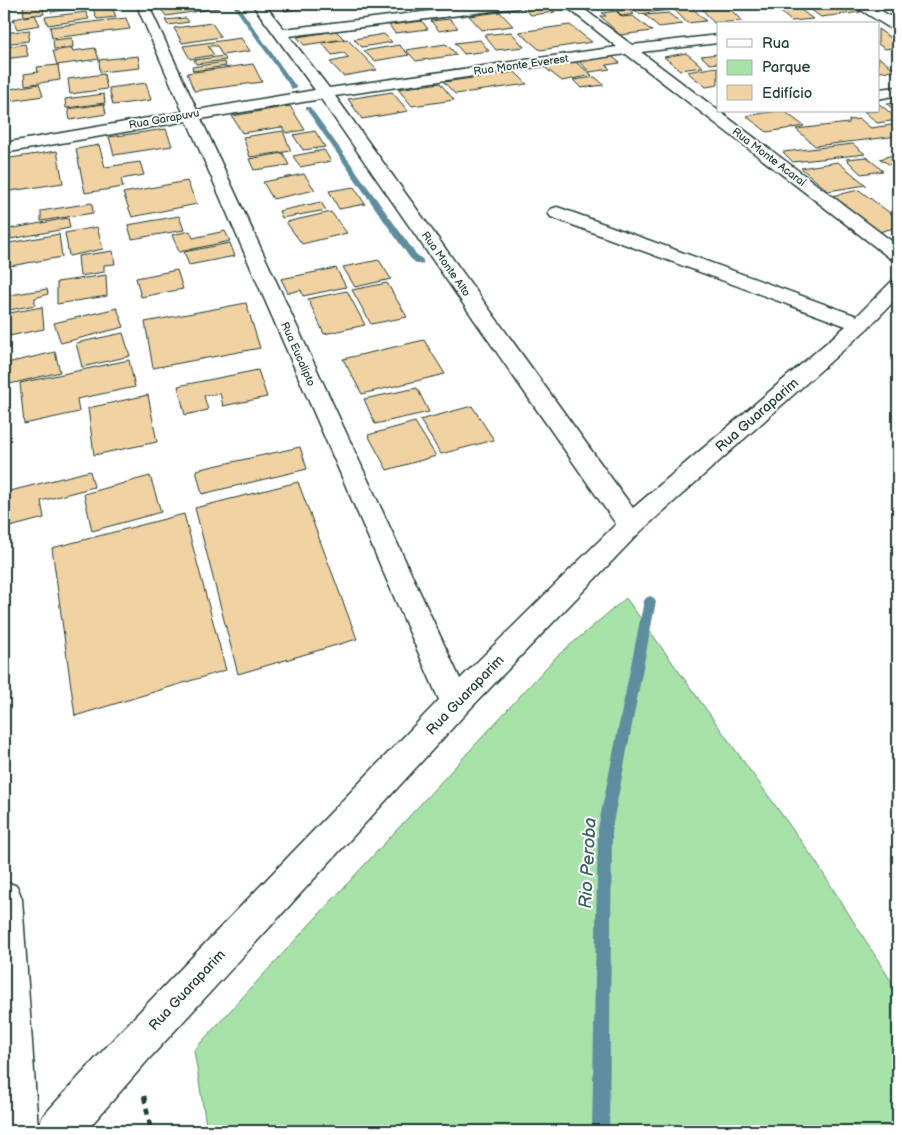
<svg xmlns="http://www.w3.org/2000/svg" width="902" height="1135" viewBox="0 0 902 1135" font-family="'Balsamiq Sans',sans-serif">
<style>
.green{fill:#a7e2a8;stroke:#63906e}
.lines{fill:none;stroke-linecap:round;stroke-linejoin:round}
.stream{fill:#5d8d9f;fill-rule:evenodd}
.building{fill:#f0d2a3;stroke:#1f3d34}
.minor-casing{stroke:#1f3d34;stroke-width:3}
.path{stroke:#1f3d34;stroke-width:4.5;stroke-dasharray:7 5;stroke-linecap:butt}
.minor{fill:#fff;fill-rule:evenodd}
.labels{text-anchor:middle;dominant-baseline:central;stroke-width:4;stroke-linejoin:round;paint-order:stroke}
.far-street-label{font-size:11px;fill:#1f3d34;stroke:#fff}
.street-label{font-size:14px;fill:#1f3d34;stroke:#fff}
.near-water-label{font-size:18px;font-style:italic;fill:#395e60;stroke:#fff}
</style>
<rect width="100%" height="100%" fill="#fff"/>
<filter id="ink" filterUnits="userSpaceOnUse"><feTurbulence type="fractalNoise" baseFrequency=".02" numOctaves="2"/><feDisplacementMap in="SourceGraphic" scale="10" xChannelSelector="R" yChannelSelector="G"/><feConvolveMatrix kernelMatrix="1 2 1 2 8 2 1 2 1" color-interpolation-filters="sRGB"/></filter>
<g filter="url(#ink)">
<polygon class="green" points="626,598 816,862 898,992 898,1131 207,1131 194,1050 556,657"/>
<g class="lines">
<g class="stream">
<polygon points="232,4 237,4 297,88 296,89 292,89"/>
<polygon points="306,107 310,107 416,254 423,260 423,264 417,264 410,258 306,109"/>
<polygon points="650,596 654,598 656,601 612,828 609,1131 592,1131 598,828 644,601 646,598"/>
</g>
</g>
<g class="building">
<polygon points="42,4 44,14 24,16 23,6"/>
<polygon points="56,4 114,4 51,12 49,5"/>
<polygon points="157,4 215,4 219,8 166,16"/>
<polygon points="280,4 321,4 322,5 285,11"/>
<polygon points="546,4 555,12 531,15 521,6"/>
<polygon points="582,4 627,4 587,8"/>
<polygon points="643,4 660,4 667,10 640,14 629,6"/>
<polygon points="803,4 848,4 861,12 821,17"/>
<polygon points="690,6 706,21 687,23 672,7"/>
<polygon points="112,7 116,17 97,19 93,9"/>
<polygon points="728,7 742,21 714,23 702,9"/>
<polygon points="797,7 813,19 791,21 776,8"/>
<polygon points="8,8 11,18 4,19 4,9"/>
<polygon points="628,9 634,14 622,16 617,11"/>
<polygon points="616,11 622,17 633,16 652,31 620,35 600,16 606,16 602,13"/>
<polygon points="86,12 89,19 48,25 45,17"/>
<polygon points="500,12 513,26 482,30 469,16"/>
<polygon points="668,13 683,24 659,27 645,15"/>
<polygon points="35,15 40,25 17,29 13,19"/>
<polygon points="126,18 130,29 52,38 50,27"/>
<polygon points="186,18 189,22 168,25 165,20"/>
<polygon points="450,19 458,28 439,31 431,21"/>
<polygon points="422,21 428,29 395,33 389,25"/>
<polygon points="212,23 221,37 182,43 174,28"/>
<polygon points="570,25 592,42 540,50 519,32"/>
<polygon points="878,29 898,43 898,47 885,49 878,44"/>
<polygon points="30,30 28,41 4,44 4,33"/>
<polygon points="336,31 344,39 304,45 297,37"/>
<polygon points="511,32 524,47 496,50 484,35"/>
<polygon points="384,34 392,42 362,47 354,39"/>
<polygon points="72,38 73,47 54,49 53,40"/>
<polygon points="241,38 250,51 222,55 217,46 208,46 214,55 190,59 183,46"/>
<polygon points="347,39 377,70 343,76 330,62 349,58 344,53 332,55 322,43"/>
<polygon points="480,40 489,51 464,54 455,43"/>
<polygon points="25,44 28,56 4,59 4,47"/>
<polygon points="446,44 457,55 416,61 406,50"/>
<polygon points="399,45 409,55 374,61 364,51"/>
<polygon points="72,48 73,51 95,48 99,59 57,65 53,51"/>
<polygon points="686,53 703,67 680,70 664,57"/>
<polygon points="718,54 718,63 710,64 701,56"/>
<polygon points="610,55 620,63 606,65 610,69 590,72 577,60"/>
<polygon points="138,56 140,68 100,72 99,60"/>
<polygon points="224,56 226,60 196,64 194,60"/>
<polygon points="878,57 897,71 878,72"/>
<polygon points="573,60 592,75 562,81 543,66"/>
<polygon points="224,62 226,66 193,71 192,67"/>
<polygon points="253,64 262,82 194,91 187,73"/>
<polygon points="58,65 60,80 25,85 24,74 38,72 37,67"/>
<polygon points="716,67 718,69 718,85 706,87 687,72"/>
<polygon points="515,72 527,84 455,94 444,82"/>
<polygon points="104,74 107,89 70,94 68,79"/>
<polygon points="595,77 604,85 581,88 573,80"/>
<polygon points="146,83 151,100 113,105 109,88"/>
<polygon points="440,83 454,100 412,106 398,89"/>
<polygon points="39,84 43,96 4,102 4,90"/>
<polygon points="392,92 408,111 362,119 348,99"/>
<polygon points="104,94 105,103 66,108 65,99"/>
<polygon points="878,103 898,119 898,120 877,123 864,111 878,111"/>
<polygon points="898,103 898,113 887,104"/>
<polygon points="104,104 106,114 70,120 68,109"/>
<polygon points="290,106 305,130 286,133 282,127 242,133 232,116"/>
<polygon points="777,111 784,111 804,126 767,132 746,116"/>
<polygon points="860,119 871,128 898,124 898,136 815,146 796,129 849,123 849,120"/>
<polygon points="166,129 172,146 114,155 109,137"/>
<polygon points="283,131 291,151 250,157 243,137"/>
<polygon points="315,131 325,147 303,150 293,135"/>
<polygon points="853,144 865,154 793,162 783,152"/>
<polygon points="99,145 105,167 140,162 144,175 121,179 123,187 85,193 76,149"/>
<polygon points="324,150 331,161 300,167 293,156"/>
<polygon points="57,151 63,183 4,192 4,159"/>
<polygon points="283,153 289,165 254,170 249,159"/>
<polygon points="898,153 898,166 894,167 880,159"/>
<polygon points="867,157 883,171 861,174 846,159"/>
<polygon points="838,162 866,185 828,191 801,168"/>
<polygon points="304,174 315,190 273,199 263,182"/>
<polygon points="187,181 197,204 132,217 123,193"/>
<polygon points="354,187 365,204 339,209 329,191"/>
<polygon points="859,190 898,219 898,227 879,232 832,196"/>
<polygon points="321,202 326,210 282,218 279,211"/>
<polygon points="92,203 93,213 41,221 41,211"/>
<polygon points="331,212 347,233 302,244 286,222"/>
<polygon points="179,216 184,230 132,239 128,225"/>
<polygon points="68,218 70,228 11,239 9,229"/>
<polygon points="97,227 103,249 69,256 65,233"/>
<polygon points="190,231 193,238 225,231 230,241 179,252 172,235"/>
<polygon points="59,234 62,257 4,267 4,244"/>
<polygon points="230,243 235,256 189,265 184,252"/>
<polygon points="113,251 115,264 104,265 104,272 80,276 78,256"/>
<polygon points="379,260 391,279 355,287 343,267"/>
<polygon points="336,268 346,287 303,296 301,290 288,293 281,279"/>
<polygon points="177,270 183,289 141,297 136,278"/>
<polygon points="106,275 107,296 57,304 57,282"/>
<polygon points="387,283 407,317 371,324 352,290"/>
<polygon points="47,289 48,294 35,298 35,305 4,311 4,296"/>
<polygon points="347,291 365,325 324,334 308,299"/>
<polygon points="246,303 260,348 153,368 145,322"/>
<polygon points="42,307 44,329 4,337 4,314"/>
<polygon points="117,308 124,327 61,343 54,323"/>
<polygon points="123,333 130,356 82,367 76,343"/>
<polygon points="424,340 445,374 362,394 343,359"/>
<polygon points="55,352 60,372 10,384 7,363"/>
<polygon points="129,360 135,387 77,399 79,412 24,424 20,383"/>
<polygon points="258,370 267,397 223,406 220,393 204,396 208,410 185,415 178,386"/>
<polygon points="417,388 429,412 375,424 364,399"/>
<polygon points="148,395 157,442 94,455 88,408"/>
<polygon points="472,406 494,440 441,454 420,420"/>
<polygon points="415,422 436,456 387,470 368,435"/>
<polygon points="300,447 307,469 202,494 196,470"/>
<polygon points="90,471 94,487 41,501 44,518 10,527 6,492"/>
<polygon points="150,476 161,512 92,531 84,494"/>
<polygon points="298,482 357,639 238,674 195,508"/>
<polygon points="184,514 226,670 75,716 52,548"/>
</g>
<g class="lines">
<defs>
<g id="minor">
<path d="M 136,4 L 148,4 L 197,110 L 315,90 L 252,4 L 264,4 L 284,29 L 487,4 L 523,4 L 517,8 L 289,36 L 329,88 L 617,47 L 563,4 L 577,4 L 632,45 L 718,35 L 718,43 L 641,52 L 898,246 L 898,261 L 891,259 L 626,54 L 335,96 L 633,508 L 846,326 L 551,217 L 548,213 L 551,209 L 557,207 L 563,209 L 857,316 L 891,282 L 898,280 L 898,297 L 868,328 L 640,532 L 467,712 L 148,1060 L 86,1131 L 4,1131 L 4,881 L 17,886 L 22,899 L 38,1129 L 43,1116 L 120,1032 L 439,700 L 187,121 L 4,153 L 4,143 L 183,112 ZM 321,99 L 616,524 L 460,679 L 201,119 Z"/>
<polygon points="855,4 870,4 898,21 898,31 893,30 856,7"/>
<polygon points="898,87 898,95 878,99 878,89"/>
</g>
</defs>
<use href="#minor" class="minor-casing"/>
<polyline class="path" points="144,1096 151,1131"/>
<use href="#minor" class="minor"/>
</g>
</g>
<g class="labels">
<g class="far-street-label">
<text transform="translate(521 65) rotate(-8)">Rua Monte Everest</text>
<text transform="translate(164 119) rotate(-10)">Rua Garapuvu</text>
<text transform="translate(769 157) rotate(37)">Rua Monte Acaraí</text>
<text transform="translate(446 264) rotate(55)">Rua Monte Alto</text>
<text transform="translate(298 354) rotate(66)">Rua Eucalipto</text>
</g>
<g class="street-label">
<text transform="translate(757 415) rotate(-41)">Rua Guaraparim</text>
<text transform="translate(465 695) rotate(-46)">Rua Guaraparim</text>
<text transform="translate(187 990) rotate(-47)">Rua Guaraparim</text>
</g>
<g class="near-water-label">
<text transform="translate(588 863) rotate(-87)">Rio Peroba</text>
</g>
</g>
<rect width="902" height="1135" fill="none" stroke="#fff" stroke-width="20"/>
<rect x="10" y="10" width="882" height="1115" fill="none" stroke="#1f3d34" stroke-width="2" filter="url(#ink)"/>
<rect x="717" y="22" width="162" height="90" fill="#ffffff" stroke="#a5b1ae"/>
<rect x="727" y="39" width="25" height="8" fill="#ffffff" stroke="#a5b1ae"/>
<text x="762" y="48" font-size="15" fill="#1f3d34">Rua</text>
<rect x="727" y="60" width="25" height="15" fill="#a7e2a8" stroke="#a5b1ae"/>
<text x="762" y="72" font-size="15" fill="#1f3d34">Parque</text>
<rect x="727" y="85" width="25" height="15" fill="#f0d2a3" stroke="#a5b1ae"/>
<text x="762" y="98" font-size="15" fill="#1f3d34">Edifício</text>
</svg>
